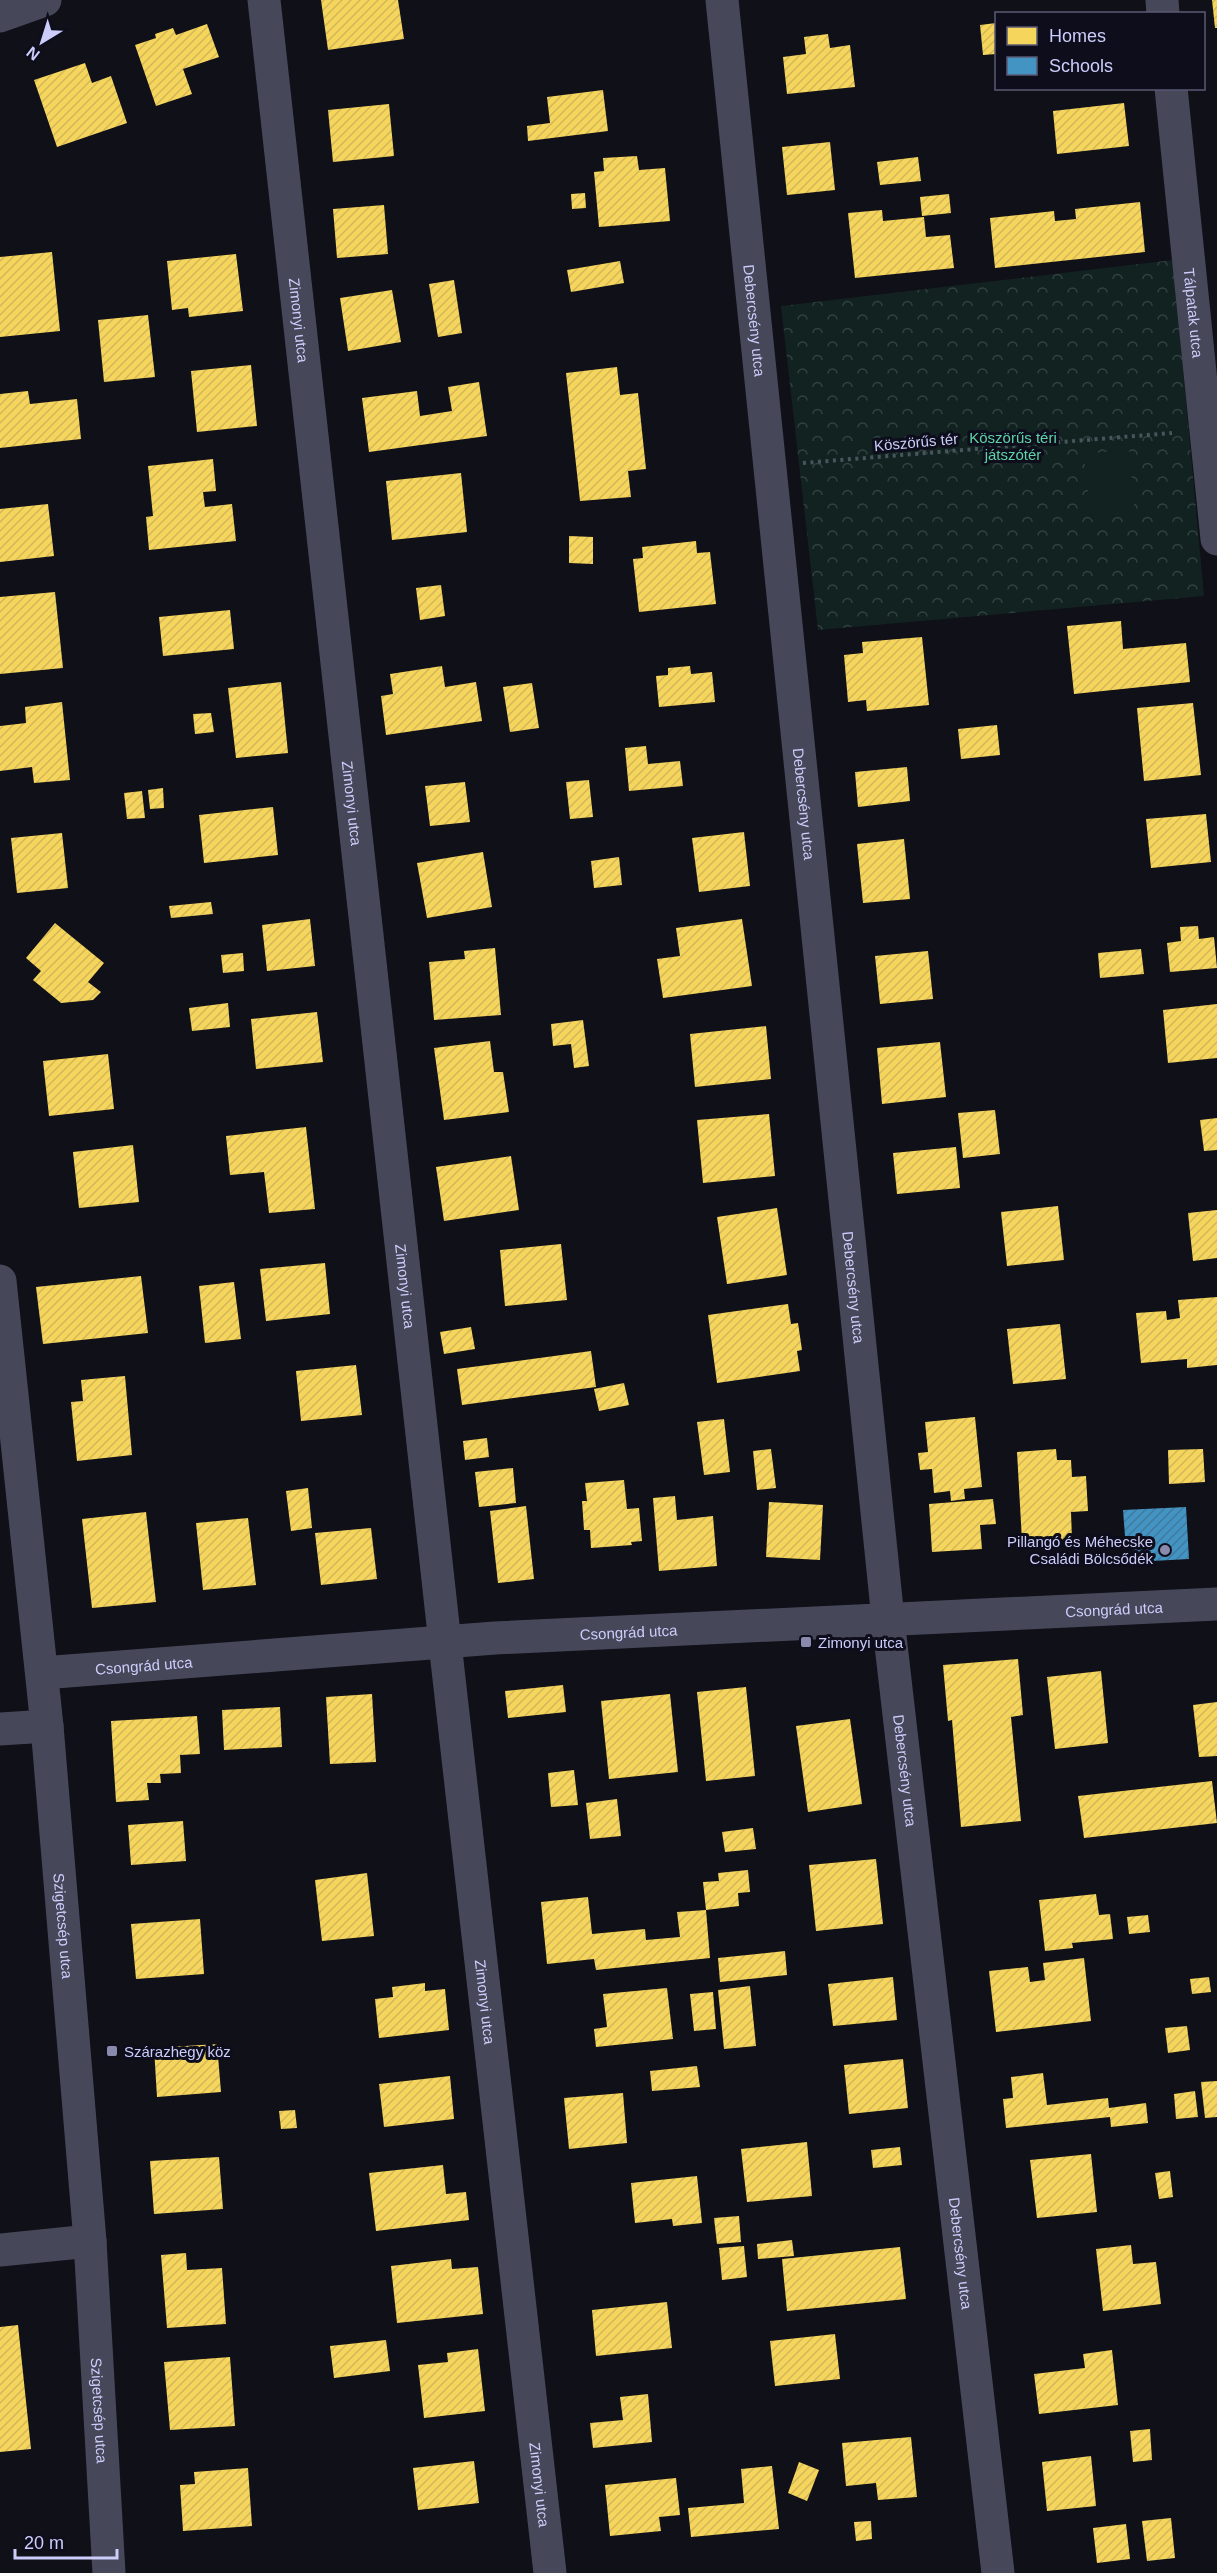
<svg xmlns="http://www.w3.org/2000/svg" width="1217" height="2573" viewBox="0 0 1217 2573" font-family="Helvetica,sans-serif">
<style>
.forest{fill:url(#forest-crowns)}
.garden{fill:#112220}
.homes{fill:url(#homes-hatch)}
.schools{fill:url(#schools-hatch)}
.lines{fill:none;stroke-linecap:round;stroke-linejoin:round}
.path{stroke:#47555d;stroke-width:4;stroke-dasharray:3 4.5;stroke-linecap:butt}
.street{stroke:#464759;stroke-width:33}
.poi-dot{fill:#8a8bac;stroke:#0d0d1c;stroke-width:2}
.labels{text-anchor:middle;dominant-baseline:central;stroke-width:6;stroke-linejoin:round;paint-order:stroke}
.street-label{font-size:15px;fill:#cccdfb;stroke:#0d0d1c}
.park-label{font-size:15px;fill:#5fd3a6;stroke:#0d0d1c}
.poi-label{font-size:15px;fill:#cccdfb;stroke:#0d0d1c;text-anchor:start}
</style>
<defs>
<pattern id="forest-crowns" width="20" height="18" patternUnits="userSpaceOnUse" patternTransform="scale(1.5)"><rect width="20" height="18" fill="#112220"/><path d="M2 6a3 3 0 1 1 6 0M12 15a3 3 0 1 1 6 0" fill="none" stroke="#324141"/></pattern>
<pattern id="homes-hatch" width="6" height="6" patternUnits="userSpaceOnUse" patternTransform="scale(1.5)"><rect width="6" height="6" fill="#f6d55c"/><path d="M-1 1l2-2M0 6l6-6M5 7l2-2" fill="none" stroke="#d1b759"/></pattern>
<pattern id="schools-hatch" width="6" height="6" patternUnits="userSpaceOnUse" patternTransform="scale(1.5)"><rect width="6" height="6" fill="#4393c3"/><path d="M-1 1l2-2M0 6l6-6M5 7l2-2" fill="none" stroke="#417a9f"/></pattern>
</defs>
<rect width="100%" height="100%" fill="#101018"/>
<polygon class="forest" points="1173,260 1204,596 818,630 781,306"/>
<polygon class="garden" points="1129,450 1135,515 1091,519 1084,454"/>
<g class="homes">
<polygon points="321,0 398,0 404,39 328,50"/>
<polygon points="1212,0 1217,0 1217,28 1215,28"/>
<polygon points="996,23 996,54 983,55 980,25"/>
<polygon points="207,24 219,57 183,69 192,94 156,106 135,45 156,38 155,34 173,28 176,35"/>
<polygon points="828,34 830,48 850,45 855,87 787,94 783,57 806,54 804,37"/>
<polygon points="85,63 92,83 111,76 127,123 57,147 34,80"/>
<polygon points="603,90 608,131 528,141 527,126 550,123 547,97"/>
<polygon points="1124,103 1129,146 1057,154 1053,111"/>
<polygon points="389,104 394,156 333,162 328,110"/>
<polygon points="830,142 835,190 787,195 782,147"/>
<polygon points="637,156 639,170 665,168 670,221 599,227 594,172 604,171 603,158"/>
<polygon points="918,157 921,181 880,185 877,162"/>
<polygon points="585,193 586,208 572,209 571,194"/>
<polygon points="949,194 951,213 922,216 920,197"/>
<polygon points="1140,202 1145,252 995,268 990,218 1054,211 1055,221 1076,219 1075,209"/>
<polygon points="384,205 388,254 337,258 333,209"/>
<polygon points="882,210 883,221 924,217 926,237 950,235 954,268 855,278 848,213"/>
<polygon points="52,252 60,331 0,337 0,257"/>
<polygon points="236,254 243,311 189,317 188,308 172,310 167,261"/>
<polygon points="620,261 624,283 571,292 567,270"/>
<polygon points="454,280 462,333 438,337 429,284"/>
<polygon points="392,290 401,342 348,351 340,298"/>
<polygon points="148,315 155,377 104,382 98,320"/>
<polygon points="251,365 257,426 197,432 191,371"/>
<polygon points="617,367 620,395 638,393 646,469 628,471 631,497 580,501 566,373"/>
<polygon points="479,382 487,436 369,452 362,398 417,391 420,416 452,411 448,387"/>
<polygon points="28,391 30,404 77,399 81,439 0,448 0,394"/>
<polygon points="213,459 216,491 203,492 205,507 232,504 236,541 149,550 146,517 153,516 148,466"/>
<polygon points="461,473 467,532 392,540 386,481"/>
<polygon points="48,504 54,556 0,562 0,509"/>
<polygon points="569,536 593,537 593,564 569,563"/>
<polygon points="696,541 697,553 710,552 716,604 639,612 633,559 643,558 642,547"/>
<polygon points="441,585 445,616 420,620 416,588"/>
<polygon points="55,592 63,668 0,674 0,597"/>
<polygon points="230,610 234,649 163,656 159,617"/>
<polygon points="1121,621 1123,649 1186,643 1190,682 1074,694 1067,626"/>
<polygon points="922,637 929,705 867,711 866,700 848,702 844,655 863,653 862,642"/>
<polygon points="442,666 445,687 476,682 482,721 386,735 381,696 393,694 390,674"/>
<polygon points="690,666 691,674 712,672 715,702 659,707 656,676 668,675 668,668"/>
<polygon points="281,682 288,753 236,758 228,688"/>
<polygon points="532,683 539,728 510,732 503,687"/>
<polygon points="62,702 70,780 34,783 32,767 0,771 0,726 26,723 25,707"/>
<polygon points="1193,703 1201,775 1144,781 1137,708"/>
<polygon points="211,713 214,732 195,734 193,714"/>
<polygon points="997,725 1000,755 961,759 958,729"/>
<polygon points="646,746 648,764 680,761 683,786 629,791 625,748"/>
<polygon points="907,767 910,801 858,807 855,772"/>
<polygon points="589,780 593,817 570,819 566,782"/>
<polygon points="465,782 470,822 430,826 425,786"/>
<polygon points="163,788 164,808 150,809 148,790"/>
<polygon points="142,791 145,818 127,819 124,793"/>
<polygon points="273,807 278,855 204,863 199,815"/>
<polygon points="1206,814 1211,862 1151,868 1146,819"/>
<polygon points="744,832 750,886 699,892 692,838"/>
<polygon points="62,833 68,888 17,893 11,838"/>
<polygon points="904,839 910,899 863,903 857,844"/>
<polygon points="483,852 492,907 427,918 417,863"/>
<polygon points="619,857 622,885 594,888 591,861"/>
<polygon points="211,902 213,914 171,918 169,906"/>
<polygon points="310,919 315,966 267,971 262,925"/>
<polygon points="742,919 752,986 663,998 657,959 680,956 676,928"/>
<polygon points="55,923 104,963 88,982 101,992 93,1000 61,1003 33,980 41,971 26,958"/>
<polygon points="1198,926 1199,939 1214,937 1217,968 1170,972 1167,943 1181,941 1180,927"/>
<polygon points="495,948 501,1015 434,1020 429,962 465,959 464,951"/>
<polygon points="1141,949 1144,974 1100,978 1098,953"/>
<polygon points="928,951 933,999 880,1004 875,956"/>
<polygon points="243,953 244,971 223,973 221,955"/>
<polygon points="228,1003 230,1027 192,1031 189,1008"/>
<polygon points="1217,1004 1217,1058 1168,1063 1163,1010"/>
<polygon points="317,1012 323,1062 256,1069 251,1019"/>
<polygon points="583,1020 589,1066 574,1068 571,1044 553,1046 551,1024"/>
<polygon points="766,1026 771,1079 695,1087 690,1034"/>
<polygon points="490,1041 494,1072 503,1072 509,1112 444,1120 434,1048"/>
<polygon points="940,1042 946,1097 882,1104 877,1048"/>
<polygon points="108,1054 114,1109 49,1116 43,1061"/>
<polygon points="995,1110 1000,1154 963,1158 958,1113"/>
<polygon points="769,1114 775,1176 703,1183 697,1120"/>
<polygon points="1217,1118 1217,1150 1204,1151 1200,1120"/>
<polygon points="306,1127 315,1209 269,1213 264,1172 230,1175 226,1136"/>
<polygon points="133,1145 139,1202 79,1208 73,1152"/>
<polygon points="956,1147 960,1188 897,1194 893,1153"/>
<polygon points="511,1156 519,1210 444,1221 436,1167"/>
<polygon points="1058,1206 1064,1260 1007,1266 1001,1212"/>
<polygon points="777,1208 787,1275 727,1284 717,1217"/>
<polygon points="1217,1210 1217,1258 1193,1261 1188,1213"/>
<polygon points="561,1244 567,1300 505,1306 500,1250"/>
<polygon points="325,1263 330,1314 266,1321 260,1269"/>
<polygon points="141,1276 148,1333 43,1344 36,1287"/>
<polygon points="234,1282 241,1339 205,1343 199,1286"/>
<polygon points="1217,1297 1217,1365 1187,1368 1187,1359 1141,1363 1136,1313 1166,1311 1167,1320 1180,1318 1178,1300"/>
<polygon points="788,1304 791,1324 798,1323 802,1350 797,1351 800,1371 717,1383 708,1315"/>
<polygon points="1060,1324 1066,1379 1013,1384 1007,1329"/>
<polygon points="471,1327 475,1349 444,1354 440,1332"/>
<polygon points="591,1351 596,1387 462,1405 457,1369"/>
<polygon points="356,1365 362,1415 301,1421 296,1371"/>
<polygon points="125,1376 132,1455 77,1461 71,1402 83,1401 81,1380"/>
<polygon points="624,1383 629,1405 599,1411 594,1389"/>
<polygon points="975,1417 982,1487 964,1489 965,1499 951,1501 950,1491 934,1493 932,1469 920,1470 918,1453 928,1452 925,1422"/>
<polygon points="724,1419 730,1472 704,1475 697,1422"/>
<polygon points="487,1438 489,1457 465,1460 463,1441"/>
<polygon points="771,1449 776,1488 757,1490 753,1451"/>
<polygon points="1056,1449 1057,1460 1071,1460 1072,1477 1086,1476 1088,1511 1071,1512 1072,1539 1022,1541 1017,1452"/>
<polygon points="1203,1449 1205,1482 1169,1484 1168,1450"/>
<polygon points="513,1468 516,1503 479,1507 475,1472"/>
<polygon points="624,1480 627,1509 639,1508 642,1541 631,1542 632,1545 591,1548 590,1530 584,1530 582,1501 587,1501 585,1483"/>
<polygon points="308,1488 312,1528 291,1531 286,1491"/>
<polygon points="675,1496 677,1520 713,1516 717,1566 659,1571 653,1498"/>
<polygon points="993,1499 996,1524 980,1525 982,1549 932,1552 929,1504"/>
<polygon points="769,1502 823,1505 820,1560 766,1557"/>
<polygon points="526,1506 534,1579 498,1583 490,1511"/>
<polygon points="146,1512 156,1602 92,1608 82,1519"/>
<polygon points="248,1518 256,1585 203,1590 196,1523"/>
<polygon points="371,1528 377,1579 321,1585 315,1533"/>
<polygon points="1018,1659 1023,1715 1011,1717 1021,1821 961,1827 952,1720 948,1721 943,1665"/>
<polygon points="1101,1671 1108,1743 1055,1749 1047,1677"/>
<polygon points="563,1685 566,1712 508,1718 505,1691"/>
<polygon points="746,1687 755,1776 706,1781 697,1692"/>
<polygon points="372,1694 376,1762 330,1764 326,1697"/>
<polygon points="670,1694 678,1772 609,1779 601,1701"/>
<polygon points="1217,1702 1217,1756 1199,1757 1193,1705"/>
<polygon points="280,1707 282,1747 224,1750 222,1710"/>
<polygon points="197,1716 200,1754 180,1755 181,1773 160,1774 161,1783 147,1783 149,1800 116,1802 111,1721"/>
<polygon points="850,1719 862,1804 808,1812 796,1726"/>
<polygon points="574,1770 578,1805 551,1807 548,1773"/>
<polygon points="1212,1781 1217,1823 1084,1838 1078,1796"/>
<polygon points="617,1799 621,1836 590,1839 586,1803"/>
<polygon points="183,1821 186,1861 131,1865 128,1825"/>
<polygon points="753,1828 756,1849 725,1852 722,1832"/>
<polygon points="876,1859 883,1924 816,1931 809,1865"/>
<polygon points="748,1870 750,1892 738,1893 739,1906 706,1910 710,1958 596,1970 594,1959 547,1964 541,1902 588,1897 592,1934 645,1929 646,1940 680,1937 677,1912 706,1910 703,1882 719,1881 718,1873"/>
<polygon points="367,1873 374,1936 322,1941 315,1880"/>
<polygon points="1096,1894 1099,1915 1110,1914 1113,1939 1072,1943 1073,1948 1045,1951 1039,1900"/>
<polygon points="1148,1915 1150,1932 1129,1934 1127,1917"/>
<polygon points="200,1919 204,1974 136,1979 131,1924"/>
<polygon points="785,1951 787,1975 720,1982 718,1958"/>
<polygon points="1084,1958 1091,2021 996,2032 989,1971 1028,1967 1030,1982 1045,1980 1043,1963"/>
<polygon points="893,1977 897,2020 833,2026 828,1984"/>
<polygon points="1209,1977 1211,1992 1192,1994 1190,1979"/>
<polygon points="425,1983 425,1991 445,1989 449,2030 379,2038 375,1999 393,1997 392,1987"/>
<polygon points="750,1986 756,2046 724,2049 718,1990"/>
<polygon points="667,1988 673,2039 596,2047 594,2029 607,2027 603,1994"/>
<polygon points="713,1992 716,2029 694,2031 690,1994"/>
<polygon points="1187,2026 1190,2050 1168,2053 1165,2028"/>
<polygon points="217,2044 221,2092 157,2097 154,2048"/>
<polygon points="903,2059 908,2108 849,2114 844,2065"/>
<polygon points="697,2066 700,2087 652,2091 650,2071"/>
<polygon points="1043,2073 1047,2105 1108,2098 1109,2108 1146,2103 1148,2123 1111,2127 1110,2117 1006,2128 1003,2099 1013,2098 1011,2077"/>
<polygon points="450,2076 454,2119 384,2127 379,2084"/>
<polygon points="1217,2081 1217,2117 1205,2118 1201,2082"/>
<polygon points="1195,2091 1198,2117 1176,2119 1174,2094"/>
<polygon points="623,2093 627,2143 569,2149 564,2098"/>
<polygon points="295,2110 297,2128 281,2129 279,2111"/>
<polygon points="807,2142 812,2196 747,2202 741,2149"/>
<polygon points="900,2147 902,2165 873,2168 871,2150"/>
<polygon points="1091,2154 1097,2212 1037,2218 1030,2160"/>
<polygon points="219,2157 223,2209 154,2214 150,2161"/>
<polygon points="443,2165 446,2194 466,2192 469,2220 376,2231 369,2173"/>
<polygon points="1170,2171 1173,2197 1159,2199 1155,2173"/>
<polygon points="697,2176 702,2223 673,2226 672,2219 635,2223 631,2183"/>
<polygon points="739,2216 741,2242 717,2244 714,2218"/>
<polygon points="792,2240 794,2256 758,2259 757,2244"/>
<polygon points="1131,2245 1133,2264 1156,2262 1161,2304 1103,2311 1096,2249"/>
<polygon points="744,2246 747,2277 722,2280 719,2248"/>
<polygon points="900,2247 906,2299 787,2311 782,2259"/>
<polygon points="186,2253 187,2270 222,2268 226,2324 167,2328 161,2255"/>
<polygon points="451,2259 452,2269 478,2267 483,2314 397,2323 391,2266"/>
<polygon points="667,2302 672,2348 596,2356 592,2310"/>
<polygon points="18,2325 31,2449 0,2452 0,2327"/>
<polygon points="835,2334 840,2379 775,2386 770,2341"/>
<polygon points="386,2340 390,2371 334,2378 330,2346"/>
<polygon points="478,2349 485,2411 424,2418 418,2365 448,2362 447,2353"/>
<polygon points="1112,2350 1118,2405 1039,2414 1034,2374 1085,2368 1083,2354"/>
<polygon points="230,2357 235,2426 170,2430 164,2362"/>
<polygon points="648,2394 652,2442 593,2448 590,2423 623,2420 620,2397"/>
<polygon points="1150,2429 1152,2460 1133,2462 1130,2431"/>
<polygon points="911,2437 917,2497 878,2500 876,2483 846,2486 842,2443"/>
<polygon points="1091,2456 1096,2506 1047,2511 1042,2462"/>
<polygon points="474,2461 479,2503 418,2510 413,2468"/>
<polygon points="799,2462 819,2470 807,2501 788,2493"/>
<polygon points="772,2466 779,2529 691,2537 688,2508 744,2503 741,2469"/>
<polygon points="248,2468 252,2526 183,2531 180,2485 195,2484 194,2472"/>
<polygon points="676,2478 680,2515 659,2517 661,2531 610,2536 605,2485"/>
<polygon points="1171,2518 1175,2558 1147,2561 1142,2521"/>
<polygon points="871,2521 872,2539 856,2541 854,2522"/>
<polygon points="1126,2524 1130,2559 1097,2563 1093,2528"/>
</g>
<polygon class="schools" points="1186,1507 1189,1559 1134,1562 1133,1536 1125,1536 1123,1510"/>
<g class="lines">
<polyline class="path" points="803,463 1172,433"/>
<g class="street">
<path id="s1" d="M 264,0 L 445,1643 L 550,2573"/>
<path id="s2" d="M 722,0 L 888,1619 L 998,2573"/>
<polyline points="1162,0 1163,14"/>
<polyline points="0,16 45,0"/>
<path id="s3" d="M 1171,88 L 1217,539"/>
<path id="s4" d="M 0,1281 L 47,1726 L 90,2241 L 109,2573"/>
<path id="s5" d="M 42,1673 L 495,1638 L 1217,1604"/>
<polyline points="0,1729 47,1726"/>
<polyline points="0,2250 90,2241"/>
</g>
</g>
<g class="poi-dot">
<circle cx="1165" cy="1550" r="6"/>
<rect x="800" y="1636" width="12" height="12" rx="3"/>
<rect x="106" y="2045" width="12" height="12" rx="3"/>
</g>
<g class="labels">
<g class="street-label">
<text stroke="none"><textPath href="#s3" startOffset="226">Tálpatak utca</textPath></text>
<text stroke="none"><textPath href="#s1" startOffset="322">Zimonyi utca</textPath></text>
<text stroke="none"><textPath href="#s2" startOffset="322">Debercsény utca</textPath></text>
<text transform="translate(916 442) rotate(-5)">Köszörűs tér</text>
<text stroke="none"><textPath href="#s1" startOffset="808">Zimonyi utca</textPath></text>
<text stroke="none"><textPath href="#s2" startOffset="808">Debercsény utca</textPath></text>
<text stroke="none"><textPath href="#s1" startOffset="1294">Zimonyi utca</textPath></text>
<text stroke="none"><textPath href="#s2" startOffset="1294">Debercsény utca</textPath></text>
<text stroke="none"><textPath href="#s5" startOffset="1074">Csongrád utca</textPath></text>
<text stroke="none"><textPath href="#s5" startOffset="588">Csongrád utca</textPath></text>
<text stroke="none"><textPath href="#s5" startOffset="102">Csongrád utca</textPath></text>
<text stroke="none"><textPath href="#s2" startOffset="1780">Debercsény utca</textPath></text>
<text stroke="none"><textPath href="#s4" startOffset="648">Szigetcsép utca</textPath></text>
<text stroke="none"><textPath href="#s1" startOffset="2014">Zimonyi utca</textPath></text>
<text stroke="none"><textPath href="#s2" startOffset="2266">Debercsény utca</textPath></text>
<text stroke="none"><textPath href="#s4" startOffset="1134">Szigetcsép utca</textPath></text>
<text stroke="none"><textPath href="#s1" startOffset="2500">Zimonyi utca</textPath></text>
</g>
<g class="park-label">
<text x="1013" y="437">Köszörűs téri<tspan x="1013" dy="17">játszótér</tspan></text>
</g>
<g class="poi-label">
<text x="1153" y="1541" text-anchor="end">Pillangó és Méhecske<tspan x="1153" dy="17">Családi Bölcsődék</tspan></text>
<text x="818" y="1642">Zimonyi utca</text>
<text x="124" y="2051">Szárazhegy köz</text>
</g>
</g>
<rect x="995" y="12" width="210" height="78" fill="#0d0d1c" stroke="#595a75" stroke-width="1.5"/>
<rect x="1007" y="27" width="30" height="18" fill="#f6d55c" stroke="#595a75" stroke-width="1.5"/>
<text x="1049" y="42" font-size="18" fill="#cccdfb">Homes</text>
<rect x="1007" y="57" width="30" height="18" fill="#4393c3" stroke="#595a75" stroke-width="1.5"/>
<text x="1049" y="72" font-size="18" fill="#cccdfb">Schools</text>
<g transform="translate(42 42) rotate(218)" stroke="#0d0d1c" stroke-width="4.5" paint-order="stroke">
<path d="M0-4.5L10 22L0 15L-10 22Z" fill="#cccdfb"/>
<text y="-9" font-size="16" font-weight="bold" text-anchor="middle" fill="#cccdfb">N</text>
</g>
<path d="M15 2549v9h102v-9" fill="none" stroke="#cccdfb" stroke-width="3"/>
<text x="24" y="2549" font-size="18" fill="#cccdfb" stroke="#0d0d1c" stroke-width="4.5" paint-order="stroke">20 m</text>
</svg>
